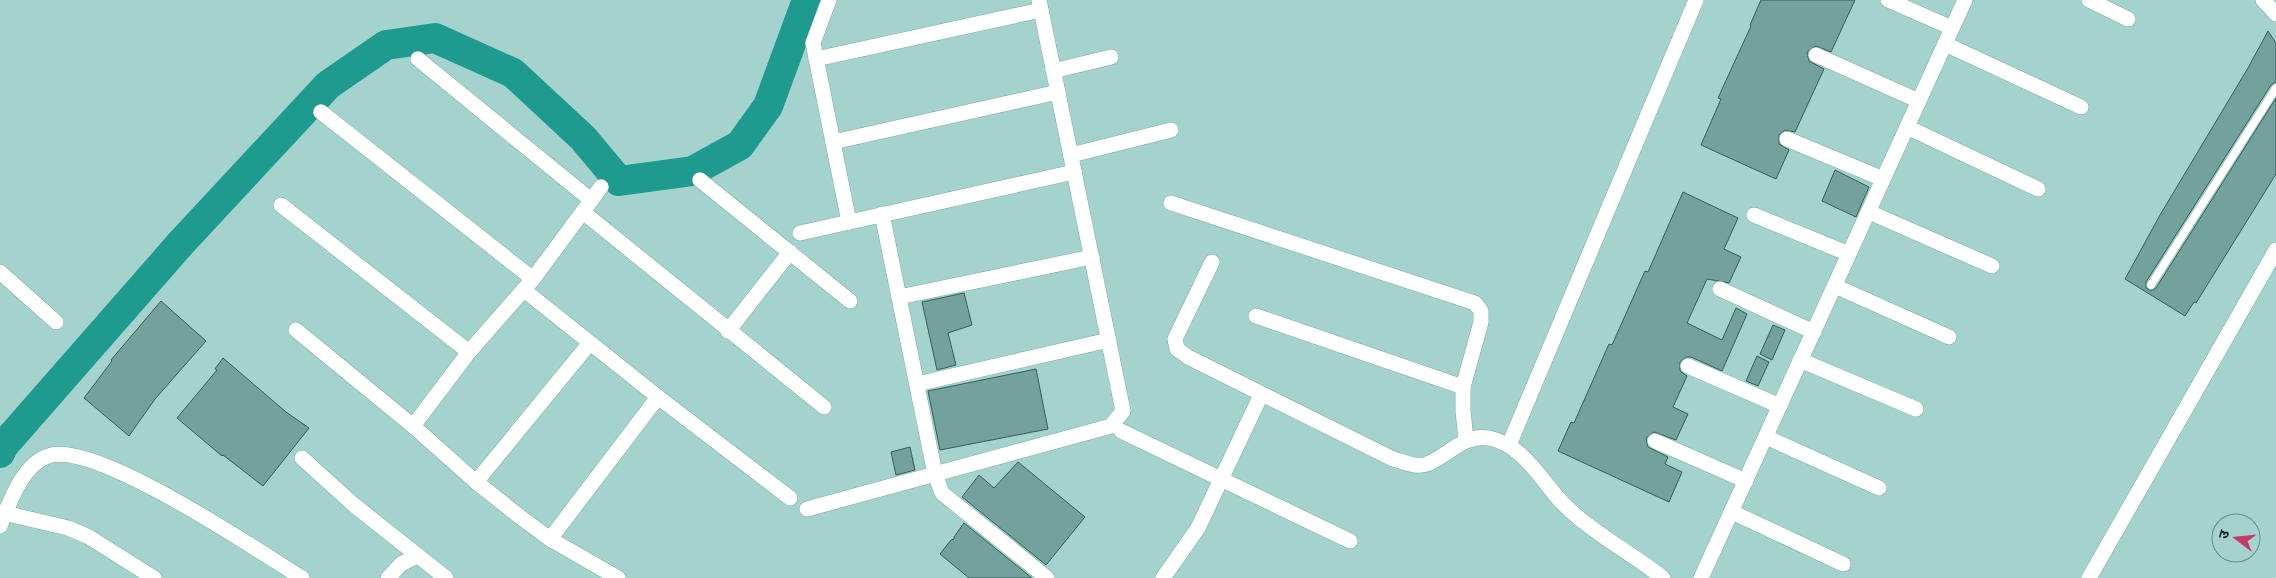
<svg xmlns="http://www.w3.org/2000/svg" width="2276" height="578" viewBox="0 0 2276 578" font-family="Commissioner,'Noto Sans Devanagari',sans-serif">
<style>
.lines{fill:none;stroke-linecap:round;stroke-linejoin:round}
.river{stroke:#1e9a8f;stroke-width:30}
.building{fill:#73a19b;stroke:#325e59}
.lane-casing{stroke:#7daca5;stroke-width:9}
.street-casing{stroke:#7daca5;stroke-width:16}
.lane{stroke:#fff;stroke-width:8}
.street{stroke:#fff;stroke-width:15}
</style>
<rect width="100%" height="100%" fill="#a4d3cd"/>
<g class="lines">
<polyline class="river" points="0,453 4,445 181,243 328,85 386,45 435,38 513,73 583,138 619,181 693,171 740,145 768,106 807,0"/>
</g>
<g class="building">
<polygon points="1761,0 1855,0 1831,52 1816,46 1807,52 1809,61 1824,69 1795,132 1785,130 1779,135 1779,144 1789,150 1776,179 1701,145 1721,99 1718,98 1751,26 1750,25"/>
<polygon points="2268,31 2276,43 2276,82 2271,85 2146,282 2146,288 2151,291 2156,288 2276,98 2276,174 2196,303 2194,302 2185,316 2125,279 2160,215 2248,68"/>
<polygon points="1835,170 1869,187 1856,217 1822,201"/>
<polygon points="1683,192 1738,218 1724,249 1741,257 1729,283 1707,279 1687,323 1722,340 1736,308 1747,314 1722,371 1691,357 1686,357 1680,362 1680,371 1687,376 1673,407 1688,414 1676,440 1654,432 1646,438 1648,447 1668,457 1665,464 1682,472 1669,502 1558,451 1571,422 1574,423 1609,344 1612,345 1645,271 1648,272"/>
<polygon points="964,293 972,325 948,333 956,365 937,370 922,302"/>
<polygon points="161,301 206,341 155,399 129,436 84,398 112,361 111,360"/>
<polygon points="1773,325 1785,330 1772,360 1760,354"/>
<polygon points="1757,356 1769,362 1758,386 1746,381"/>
<polygon points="223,358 286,412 309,428 263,486 223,455 222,456 177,418 217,370 215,369"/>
<polygon points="1036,369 1048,429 940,450 928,391"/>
<polygon points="910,447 915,470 896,475 891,452"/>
<polygon points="1018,462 1085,517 1046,565 962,497 979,475 994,488"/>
<polygon points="964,523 1032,578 969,578 940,554 951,540 954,539 954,537"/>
</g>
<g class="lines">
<defs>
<polyline id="lane" points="2151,285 2276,88"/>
<g id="street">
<polyline points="829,0 813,43 849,222"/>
<polyline points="1888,0 1952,28"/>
<polyline points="2089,0 2128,19"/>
<polyline points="2263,0 2276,14"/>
<polyline points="1945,44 2081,107"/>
<polyline points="1816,55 1919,101"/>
<polyline points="418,59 591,200"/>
<polyline points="816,59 1041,10"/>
<polyline points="1053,71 1111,57"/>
<polyline points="321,112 533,279"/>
<polyline points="1907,127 2038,189"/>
<polyline points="1787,139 1883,179"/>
<polyline points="833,142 1058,92"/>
<polyline points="1071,155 1171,130"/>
<polyline points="700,180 850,301"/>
<polyline points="1171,203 1475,303 1481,311 1481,322 1463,387 1463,411 1466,440"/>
<polyline points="281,205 469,352"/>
<polyline points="583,212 824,407"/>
<polyline points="1869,212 1992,266"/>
<polyline points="882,214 935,474 942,493 1047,578"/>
<polyline points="1754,215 1849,254"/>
<polyline points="800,233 1074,172"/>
<path d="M 1212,262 L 1175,339 L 1177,349 L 1188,357 L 1393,459 C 1404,462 1416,468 1427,464 C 1448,456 1463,434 1489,438 C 1520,444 1538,474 1557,497 C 1586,530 1629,551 1663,578"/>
<polyline points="0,272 56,322"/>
<polyline points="1835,286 1949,337"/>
<polyline points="1720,289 1814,332"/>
<polyline points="524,290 658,397 790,498"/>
<polyline points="899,297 1092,257"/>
<polyline points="1256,316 1463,387"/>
<polyline points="296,330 413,426 476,482 519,516 550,539 618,578"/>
<polyline points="728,331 790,252"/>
<polyline points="1800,360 1916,409"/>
<polyline points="1688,366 1780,406"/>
<polyline points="917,384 1109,340"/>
<polyline points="413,426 469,352 533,279 601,187"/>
<polyline points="1121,431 1350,541"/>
<polyline points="1766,437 1879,488"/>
<polyline points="1655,441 1746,481"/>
<polyline points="1509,445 1696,0"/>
<polyline points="302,458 354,505 446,578"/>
<polyline points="476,482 589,344"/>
<polyline points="807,509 1111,426 1123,411 1039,0"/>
<polyline points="0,512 68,528 89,537 154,578"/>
<polyline points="1732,512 1843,564"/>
<path d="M 0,526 C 10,502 22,465 48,456 C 94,439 258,551 302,578"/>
<polyline points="550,539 658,397"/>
<polyline points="388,578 401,564 417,556"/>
<polyline points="1163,578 1198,528 1261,395"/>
<polyline points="1701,578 1965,0"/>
<polyline points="2089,578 2276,250"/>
</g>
</defs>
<use href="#lane" class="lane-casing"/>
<use href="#street" class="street-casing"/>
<use href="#lane" class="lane"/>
<use href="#street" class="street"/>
</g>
<g transform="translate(2236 538) rotate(286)"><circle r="24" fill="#a4d3cd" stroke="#688c88"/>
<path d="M0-4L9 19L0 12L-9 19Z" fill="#c73966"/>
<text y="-8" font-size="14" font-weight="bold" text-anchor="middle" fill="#0f2220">उ</text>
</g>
</svg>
